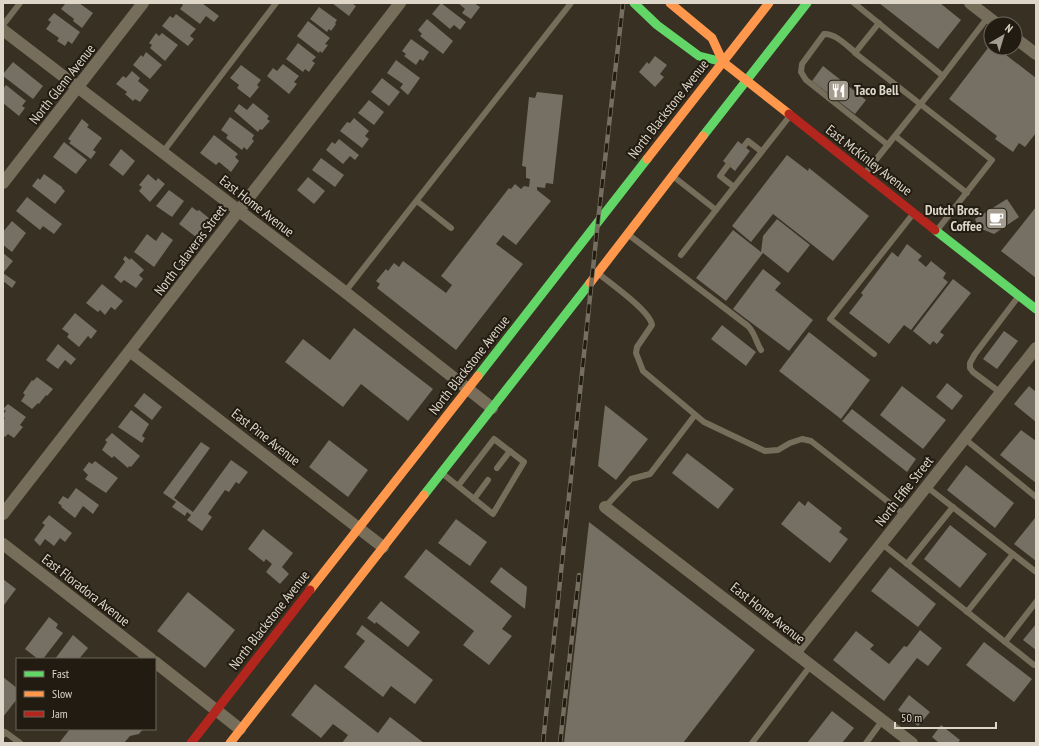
<svg xmlns="http://www.w3.org/2000/svg" width="1039" height="746" viewBox="0 0 1039 746" font-family="'PT Sans Narrow',sans-serif">
<style>
.building{fill:#756f64}
.lines{fill:none;stroke-linecap:round;stroke-linejoin:round}
.lane{stroke:#766d5a;stroke-width:6}
.street{stroke:#766d5a;stroke-width:12}
.fast{stroke:#63d668;stroke-width:9}
.slow{stroke:#ff974d;stroke-width:9}
.jam{stroke:#b3261e;stroke-width:9}
.rail-casing{stroke:#766e5f;stroke-width:4.5}
.rail{stroke:#211b11;stroke-width:3;stroke-dasharray:9;stroke-linecap:butt}
.labels{text-anchor:middle;dominant-baseline:central;stroke-width:4;stroke-linejoin:round;paint-order:stroke}
.street-label{font-size:14px;fill:#ded6c9;stroke:#211b11}
.poi-label{font-size:14px;font-weight:bold;fill:#ded6c9;stroke:#211b11;text-anchor:start}
</style>
<rect width="100%" height="100%" fill="#373023"/>
<g class="building">
<polygon points="63,3 79,3 93,13 82,28 73,21 74,19 61,9 65,4"/>
<polygon points="181,3 202,3 219,16 214,22 206,16 200,24 180,9 183,5"/>
<polygon points="332,3 354,3 353,4 356,6 349,16"/>
<polygon points="441,3 466,22 460,30 454,25 450,29 432,14"/>
<polygon points="458,3 474,3 480,7 471,19 462,13 465,9"/>
<polygon points="879,3 940,3 961,20 938,49"/>
<polygon points="319,7 337,20 335,23 336,24 331,31 329,29 327,32 310,19"/>
<polygon points="54,13 80,32 72,44 68,41 65,46 57,41 59,38 46,29 51,22 48,20"/>
<polygon points="176,14 196,29 190,36 194,39 188,46 162,26 170,16 173,18"/>
<polygon points="427,19 453,41 443,54 420,36 422,34 418,30"/>
<polygon points="308,21 330,38 325,44 328,45 322,53 320,51 319,53 297,36"/>
<polygon points="156,33 159,36 162,33 178,45 165,61 150,48 152,45 149,43"/>
<polygon points="411,39 429,52 423,61 420,59 416,65 404,56 406,54 402,51"/>
<polygon points="298,43 316,57 312,61 315,63 309,72 305,69 303,72 286,59"/>
<polygon points="991,44 991,48 997,48 1036,78 1036,133 1025,147 1019,143 1013,152 995,139 997,136 949,99"/>
<polygon points="146,52 162,65 150,79 133,65 141,55 143,57"/>
<polygon points="655,56 667,65 660,74 664,77 655,87 639,72 647,62 649,64"/>
<polygon points="396,60 420,78 408,95 400,88 403,84 387,73"/>
<polygon points="13,62 43,86 33,99 3,76 3,74"/>
<polygon points="283,64 299,76 294,82 297,84 289,94 267,76 273,68 277,71"/>
<polygon points="241,65 261,80 257,85 259,87 250,98 237,88 239,85 230,78"/>
<polygon points="823,66 866,100 855,114 812,81"/>
<polygon points="132,71 140,78 138,81 149,90 140,102 135,99 133,101 125,94 127,92 116,84 123,76 126,78"/>
<polygon points="382,78 400,92 389,106 371,92"/>
<polygon points="6,85 26,101 22,106 25,108 19,116 3,103 3,89"/>
<polygon points="537,92 563,95 553,184 546,183 545,188 537,187 537,190 551,201 516,245 503,235 496,244 523,264 456,350 377,288 380,284 376,281 386,269 388,271 394,263 399,267 403,261 446,293 452,285 441,276 509,188 511,189 515,184 521,189 524,186 529,187 530,179 526,178 526,167 522,166 529,97 535,98"/>
<polygon points="369,100 384,112 374,125 358,113"/>
<polygon points="253,103 269,116 267,119 270,121 262,130 260,129 258,132 234,111 239,104 247,110"/>
<polygon points="230,117 254,135 252,139 254,141 247,150 244,147 242,150 226,138 228,135 221,130"/>
<polygon points="354,118 369,131 365,136 369,139 362,148 340,131 347,122 350,123"/>
<polygon points="82,119 89,125 87,127 102,138 93,150 96,152 91,159 69,143 71,141 68,139"/>
<polygon points="214,135 238,154 235,157 239,161 231,172 219,162 216,165 200,153"/>
<polygon points="339,139 359,155 355,160 350,156 343,164 326,150 332,142 335,144"/>
<polygon points="738,141 750,151 735,171 723,161"/>
<polygon points="64,142 87,160 76,174 53,157"/>
<polygon points="121,149 135,161 123,176 109,165"/>
<polygon points="787,155 808,171 809,168 869,216 833,261 773,214 751,242 732,226"/>
<polygon points="321,158 344,175 335,187 312,170"/>
<polygon points="44,174 62,187 62,188 65,191 55,204 32,186 38,178 40,180"/>
<polygon points="148,174 156,181 158,178 165,184 150,202 139,191 142,187 139,185"/>
<polygon points="308,177 325,191 314,204 297,190"/>
<polygon points="169,190 184,201 172,217 156,206"/>
<polygon points="27,197 62,224 54,234 43,226 40,230 16,211"/>
<polygon points="1007,199 1019,217 994,234 979,228 975,219"/>
<polygon points="192,207 197,211 199,210 210,219 196,237 179,224"/>
<polygon points="1036,207 1036,278 1001,251"/>
<polygon points="777,219 810,245 788,273 763,253 726,301 696,278 733,230 761,252 763,236"/>
<polygon points="12,221 26,233 12,252 3,245 3,232"/>
<polygon points="162,232 173,240 154,267 134,252 147,234 156,241"/>
<polygon points="907,244 922,256 918,260 926,267 931,261 946,273 943,278 948,282 911,330 904,325 889,344 849,313 863,295 861,293 892,252 898,257"/>
<polygon points="3,253 13,261 3,273 16,282 12,288 3,281"/>
<polygon points="125,256 130,260 131,258 144,270 139,275 143,279 136,288 124,280 121,283 114,277 125,262 123,259"/>
<polygon points="763,269 781,283 775,290 813,320 789,351 733,309"/>
<polygon points="953,279 971,293 940,332 944,335 937,344 933,341 930,345 913,331"/>
<polygon points="102,284 123,301 115,310 111,307 105,315 100,310 98,312 86,303"/>
<polygon points="75,313 97,331 91,339 88,336 79,347 67,337 69,334 62,329"/>
<polygon points="722,325 756,352 746,366 711,339"/>
<polygon points="354,328 433,389 408,421 361,384 343,407 285,362 303,339 330,360"/>
<polygon points="1004,331 1018,341 997,369 983,359"/>
<polygon points="809,332 870,380 841,419 779,371"/>
<polygon points="58,344 76,359 71,365 65,360 58,369 46,360"/>
<polygon points="37,377 53,389 47,396 46,395 39,404 38,403 32,409 21,401 25,395 23,393 32,380 33,381"/>
<polygon points="947,383 963,396 952,410 936,397"/>
<polygon points="902,386 946,420 923,449 880,415"/>
<polygon points="1029,386 1036,392 1036,422 1014,404"/>
<polygon points="144,393 162,407 152,420 134,406"/>
<polygon points="8,404 26,417 20,425 23,427 14,438 8,434 5,437 3,435 3,421 5,418 3,417 3,414 6,411 3,409"/>
<polygon points="605,405 648,439 616,480 598,466"/>
<polygon points="852,409 916,459 907,472 842,421"/>
<polygon points="131,410 149,424 142,436 145,438 142,443 118,427"/>
<polygon points="1021,430 1036,441 1036,483 1000,455"/>
<polygon points="112,433 140,456 131,467 129,466 128,468 114,456 112,458 102,450 107,442 105,440"/>
<polygon points="329,440 368,470 348,497 309,467"/>
<polygon points="201,442 210,448 174,498 193,512 231,460 248,472 239,484 236,482 229,492 225,490 208,514 212,517 202,531 187,520 191,515 187,512 185,516 172,507 176,502 163,493"/>
<polygon points="687,453 734,489 718,509 672,473"/>
<polygon points="95,461 118,478 106,493 85,479 88,475 83,470 89,462 92,464"/>
<polygon points="966,465 1014,503 995,528 947,490"/>
<polygon points="76,488 99,505 93,514 83,506 75,518 61,507 62,506 58,503 63,496 68,499"/>
<polygon points="799,501 805,506 808,501 842,528 839,532 848,539 830,563 781,524"/>
<polygon points="49,515 72,533 65,542 60,538 54,546 45,539 40,546 34,540 45,525 42,523"/>
<polygon points="1035,518 1036,519 1036,561 1014,544"/>
<polygon points="456,519 487,542 470,566 438,543"/>
<polygon points="589,522 755,650 683,743 564,743"/>
<polygon points="950,525 987,554 960,588 924,559"/>
<polygon points="263,529 293,553 282,567 289,574 280,584 266,572 272,564 266,559 264,562 248,549"/>
<polygon points="426,549 512,616 502,629 512,636 489,665 463,645 474,631 404,577"/>
<polygon points="501,567 527,587 525,609 490,582"/>
<polygon points="890,567 936,604 918,627 871,591"/>
<polygon points="3,579 16,589 4,605 3,604"/>
<polygon points="188,592 235,630 205,668 157,631"/>
<polygon points="381,601 420,632 408,647 376,622 375,624 367,618"/>
<polygon points="49,617 58,624 56,628 63,633 43,659 38,659 25,649"/>
<polygon points="1036,624 1036,650 1023,640"/>
<polygon points="362,625 433,680 415,704 391,686 383,697 344,667 365,641 356,634"/>
<polygon points="920,630 942,648 928,666 917,658 884,701 833,660 856,631 874,645 870,649 889,664 904,646 907,647"/>
<polygon points="73,635 88,648 79,659 55,659"/>
<polygon points="984,642 1032,679 1014,702 966,665"/>
<polygon points="3,677 17,688 17,699 3,717"/>
<polygon points="315,684 378,733 390,717 424,743 342,743 348,735 333,724 321,738 291,715"/>
<polygon points="909,695 930,712 918,726 898,710"/>
<polygon points="832,711 854,728 842,743 807,743"/>
<polygon points="941,725 960,740 958,743 939,743 932,737"/>
<polygon points="70,729 79,730 143,729 139,734 130,736 124,743 59,743"/>
</g>
<g class="lines">
<g class="lane">
<polyline points="854,3 943,76 866,172"/>
<polyline points="879,23 855,53 992,160 938,229"/>
<polyline points="3,25 20,3"/>
<path d="M 855,52 C 847,46 835,33 824,34 L 802,64 L 801,72 L 806,80 L 888,145"/>
<polyline points="943,76 988,17"/>
<polyline points="895,136 967,193"/>
<polyline points="744,146 748,141 761,151"/>
<polyline points="163,152 276,3"/>
<polyline points="728,165 720,176 734,187"/>
<polyline points="674,177 716,210 789,117"/>
<polyline points="417,201 451,228"/>
<path d="M 629,235 L 748,326 C 755,333 756,342 761,350"/>
<polyline points="681,255 716,210"/>
<path d="M 599,274 C 611,284 650,311 652,325 L 637,347 L 636,353 L 643,371 L 704,422 L 765,451 L 778,450 L 790,443 L 802,439 L 811,441 L 905,515"/>
<polyline points="345,292 571,3"/>
<polyline points="874,354 830,319 913,214"/>
<polyline points="1001,393 973,372 970,368 970,363 975,354 1018,297"/>
<polyline points="965,439 1036,497"/>
<polyline points="497,468 510,451"/>
<polyline points="443,474 493,514 524,462 494,439 458,486"/>
<polyline points="927,487 1036,572"/>
<polyline points="474,499 488,480"/>
<polyline points="605,507 631,479 650,474 695,415"/>
<polyline points="882,544 1034,665"/>
<polyline points="907,564 953,507"/>
<polyline points="967,612 1013,554"/>
<polyline points="1005,642 1036,602"/>
<polyline points="3,735 5,732 20,743"/>
<polyline points="752,743 811,665"/>
<polyline points="866,743 882,721"/>
</g>
<g class="street">
<polyline points="970,3 997,24"/>
<polyline points="3,30 345,292 492,408"/>
<polyline points="1015,38 1036,54"/>
<polyline points="3,183 143,3"/>
<polyline points="131,352 383,547"/>
<polyline points="605,507 912,743"/>
<polyline points="3,514 400,3"/>
<polyline points="3,544 151,659"/>
<polyline points="795,653 1036,348"/>
<polyline points="155,662 240,729"/>
</g>
<g class="fast">
<polyline points="634,3 657,25 699,56 723,62"/>
<polyline points="703,136 807,3"/>
<polyline points="935,230 1036,309"/>
<polyline points="478,376 647,159"/>
<polyline points="424,495 590,283"/>
</g>
<g class="slow">
<polyline points="670,3 712,38 723,62 789,114"/>
<polyline points="647,159 769,3"/>
<polyline points="590,283 703,136"/>
<polyline points="310,590 478,376"/>
<polyline points="230,743 424,495"/>
</g>
<g class="jam">
<polyline points="789,114 935,230"/>
<polyline points="191,743 310,590"/>
</g>
<defs>
<g id="rail">
<polyline points="543,743 598,221 623,3"/>
<polyline points="560,743 579,575"/>
</g>
</defs>
<use href="#rail" class="rail-casing"/>
<use href="#rail" class="rail"/>
</g>
<defs>
<symbol id="restaurant-square" viewBox="-11 -11 22 22"><rect x="-9" y="-9" width="18" height="18" rx="4" fill="#a49c8f" stroke="#211b11"/><path d="M-5-6h1v4h1v-4h1v4h1v-4h1v5L-1.5 .5V6h-2V.5L-5-1ZM5-6V6H3V1.5H1.5Q1.5-4 5-6Z" fill="#fff"/></symbol>
<symbol id="cafe-square" viewBox="-11 -11 22 22"><rect x="-9" y="-9" width="18" height="18" rx="4" fill="#a49c8f" stroke="#211b11"/><path d="M-5.5-4.5H6V0H3Q3 3.5 0 3.5H-2.5Q-5.5 3.5-5.5 0ZM3-3.2v2h1.7v-2ZM-6 4.5H4V6H-6Z" fill="#fff"/></symbol>
</defs>
<g fill-rule="evenodd">
<use href="#restaurant-square" x="826" y="78" width="25" height="25"/>
<use href="#cafe-square" x="984" y="206" width="25" height="25"/>
</g>
<g class="labels">
<g class="street-label">
<text transform="translate(62 84) rotate(-52)">North Glenn Avenue</text>
<text transform="translate(668 109) rotate(-52)">North Blackstone Avenue</text>
<text transform="translate(869 160) rotate(38)">East McKinley Avenue</text>
<text transform="translate(257 206) rotate(38)">East Home Avenue</text>
<text transform="translate(190 250) rotate(-53)">North Calaveras Street</text>
<text transform="translate(469 365) rotate(-52)">North Blackstone Avenue</text>
<text transform="translate(266 437) rotate(38)">East Pine Avenue</text>
<text transform="translate(904 491) rotate(-52)">North Effie Street</text>
<text transform="translate(86 590) rotate(38)">East Floradora Avenue</text>
<text transform="translate(768 613) rotate(38)">East Home Avenue</text>
<text transform="translate(269 620) rotate(-52)">North Blackstone Avenue</text>
</g>
<g class="poi-label">
<text x="854" y="90">Taco Bell</text>
<text x="982" y="210" text-anchor="end">Dutch Bros.<tspan x="982" dy="16">Coffee</tspan></text>
</g>
</g>
<rect width="1039" height="746" fill="none" stroke="#ded6c9" stroke-width="8"/>
<rect x="16" y="658" width="140" height="72" fill="#211b11" stroke="#6d665b"/>
<rect x="24" y="671" width="20" height="6" fill="#63d668" stroke="#6d665b"/>
<text x="52" y="678" font-size="12" fill="#ded6c9">Fast</text>
<rect x="24" y="691" width="20" height="6" fill="#ff974d" stroke="#6d665b"/>
<text x="52" y="698" font-size="12" fill="#ded6c9">Slow</text>
<rect x="24" y="711" width="20" height="6" fill="#b3261e" stroke="#6d665b"/>
<text x="52" y="718" font-size="12" fill="#ded6c9">Jam</text>
<g transform="translate(1003 36) rotate(38)"><circle r="19" fill="#211b11" stroke="#6d665b"/>
<path d="M0-3L7 15L0 10L-7 15Z" fill="#a49c8f"/>
<text y="-6" font-size="11" font-weight="bold" text-anchor="middle" fill="#ded6c9">N</text>
</g>
<path d="M895 722v6h101v-6" fill="none" stroke="#ded6c9" stroke-width="2"/>
<text x="901" y="722" font-size="12" fill="#ded6c9" stroke="#211b11" stroke-width="3" paint-order="stroke">50 m</text>
</svg>
